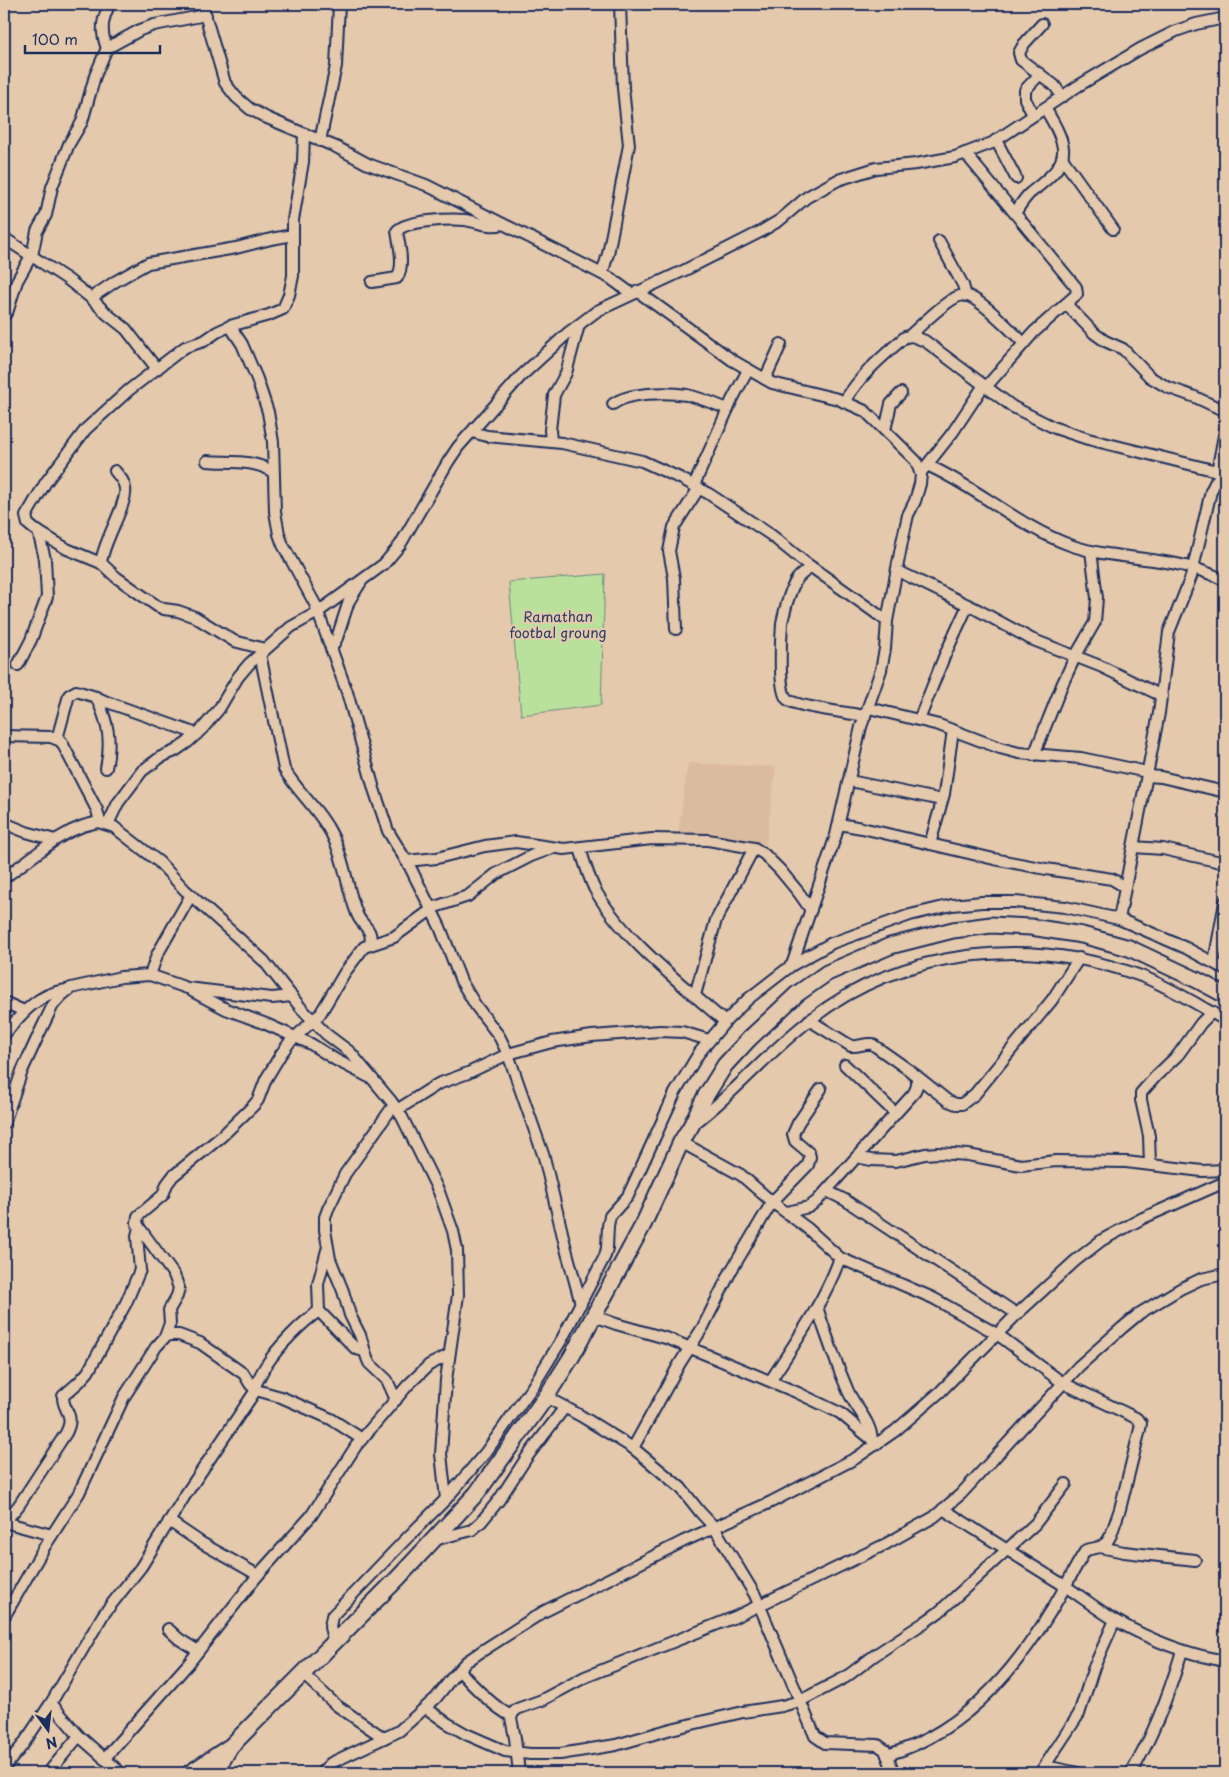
<svg xmlns="http://www.w3.org/2000/svg" width="1229" height="1777" viewBox="0 0 1229 1777" font-family="'Playpen Sans',sans-serif">
<style>
.built{fill:#dbbba0}
.green{fill:#bae19c;stroke:#6a887d}
.lines{fill:none;stroke-linecap:round;stroke-linejoin:round}
.street-casing{stroke:#1b2f5e;stroke-width:14}
.secondary-casing{stroke:#1b2f5e;stroke-width:19}
.street{stroke:#e5c9ac;stroke-width:10}
.secondary{stroke:#e5c9ac;stroke-width:15}
.labels{text-anchor:middle;dominant-baseline:central;stroke-width:4;stroke-linejoin:round;paint-order:stroke}
.park-label{font-size:14px;fill:#2b4164;stroke:#e5c9ac}
</style>
<rect width="100%" height="100%" fill="#e5c9ac"/>
<filter id="ink" filterUnits="userSpaceOnUse"><feTurbulence type="fractalNoise" baseFrequency=".02" numOctaves="2"/><feDisplacementMap in="SourceGraphic" scale="10" xChannelSelector="R" yChannelSelector="G"/><feConvolveMatrix kernelMatrix="1 2 1 2 8 2 1 2 1" color-interpolation-filters="sRGB"/></filter>
<g filter="url(#ink)">
<polygon class="built" points="688,763 776,767 766,844 677,840"/>
<polygon class="green" points="605,574 601,705 521,715 509,582"/>
<g class="lines">
<defs>
<g id="street">
<polyline points="202,4 225,83 236,97 250,109 267,118 336,147 368,164 426,185 610,278 632,294"/>
<polyline points="4,5 5,4"/>
<polyline points="1042,24 1024,44 1019,53 1021,60 1054,85 1062,96"/>
<path d="M 107,48 C 100,31 102,19 110,4"/>
<polyline points="1033,115 1025,99 1025,90 1040,74"/>
<polyline points="996,140 1016,178"/>
<polyline points="320,141 336,66 339,4"/>
<polyline points="965,153 1070,280 1076,287 1077,294 1034,332 986,387"/>
<polyline points="1062,158 1113,229"/>
<path d="M 1015,213 C 1019,207 1024,199 1029,194 C 1043,182 1065,169 1063,148 C 1061,134 1052,120 1045,108"/>
<polyline points="4,238 67,279 91,298 107,314 126,329 157,369"/>
<polyline points="939,241 963,285 966,296"/>
<polyline points="32,256 37,231 46,215 52,187 69,144 82,122 95,76 107,48 140,30 154,25 206,15"/>
<polyline points="602,274 608,254 629,145 623,88 620,4"/>
<path d="M 372,282 L 397,278 C 405,265 399,245 397,231 C 406,220 451,219 465,220 C 479,222 489,228 503,224"/>
<polyline points="637,291 732,360 772,383 838,399 865,411 916,461 921,475 920,484 915,501 908,515 902,542 887,621 885,649 881,670 861,727 836,835 792,965"/>
<polyline points="91,298 116,281 148,263 236,248 271,239 293,235"/>
<polyline points="1066,304 1094,333 1105,341 1123,349 1150,377 1167,387 1195,397 1225,411"/>
<polyline points="4,316 8,310 17,281 31,256"/>
<polyline points="230,326 242,344 257,379 268,412 273,442 275,512 279,534 283,545 315,604 347,692 374,789 388,831 410,867 440,927 461,981 476,1006 499,1036 508,1054 544,1157 565,1245 581,1304"/>
<path d="M 909,336 C 920,327 950,295 964,295 C 979,296 1012,332 1024,343"/>
<polyline points="765,379 781,344"/>
<path d="M 844,402 C 861,374 881,358 905,337 L 912,336 L 925,341 L 1013,407 L 1055,428 L 1088,439 L 1225,473"/>
<path d="M 613,404 C 629,392 667,392 687,395 C 701,398 715,404 728,409"/>
<polyline points="885,430 891,404 901,393"/>
<polyline points="472,432 487,436 562,443 642,461 682,479 709,494 771,535 803,561 887,621"/>
<polyline points="551,441 550,430 554,395 566,373 579,325"/>
<path d="M 207,461 C 230,463 253,459 273,472"/>
<path d="M 927,465 C 977,487 1018,526 1070,545 C 1109,559 1153,556 1193,568 C 1204,571 1215,576 1225,580"/>
<polyline points="923,470 953,432 984,385"/>
<polyline points="1217,472 1225,430"/>
<polyline points="694,485 732,400 748,370"/>
<path d="M 101,563 C 103,541 128,504 125,488 C 124,481 120,477 115,471"/>
<path d="M 811,567 C 807,570 800,575 797,579 C 789,591 785,609 782,623 C 781,636 778,691 787,699 C 795,707 851,713 865,716"/>
<polyline points="898,571 976,609 1031,639 1100,666 1162,696"/>
<polyline points="676,629 674,578 669,551 674,527 699,488"/>
<polyline points="265,649 234,641 195,617 178,611 164,609 157,606 116,577 101,563 67,549 34,529 28,524 26,516 46,482 86,429 129,390 185,347 204,341 217,332 230,326 269,315 283,309 289,295 293,276 293,220 303,162 304,134"/>
<polyline points="331,649 337,638 349,601 361,582"/>
<path d="M 260,654 L 284,769 C 298,793 321,811 333,837 C 345,861 347,889 357,914 C 361,926 374,928 370,944"/>
<polyline points="18,665 31,640 47,597 45,559 38,531"/>
<polyline points="96,697 107,702 197,734"/>
<polyline points="869,708 939,725 1000,748 1019,753 1081,758 1147,772"/>
<polyline points="919,720 944,657 968,605"/>
<polyline points="4,736 51,737 61,741 97,810 100,822"/>
<path d="M 57,739 L 69,695 L 76,691 L 96,697 C 108,721 112,741 106,768"/>
<polyline points="1034,755 1062,685 1075,657 1095,622 1097,598 1091,551"/>
<polyline points="1147,776 1161,777 1225,792"/>
<polyline points="850,781 942,800"/>
<polyline points="4,823 26,832 55,840"/>
<polyline points="108,824 118,803 142,771 161,757 175,751 188,742 203,728 219,709 238,677 249,664 291,627 318,612 384,564 400,545 448,462 458,447 521,376 569,332 597,311 685,270 760,232 780,220 807,197 838,180 876,168 916,164 955,157 992,143 1078,86 1140,49 1176,31 1196,24 1225,18"/>
<polyline points="839,824 862,828 994,859 1046,869 1112,879 1125,887"/>
<polyline points="930,844 944,794 953,730"/>
<polyline points="1133,847 1163,849 1225,863"/>
<path d="M 580,848 C 584,861 588,875 594,888 C 622,939 681,983 725,1022"/>
<polyline points="406,861 437,858 485,846 516,842 564,849 652,839 708,840 754,848 764,854 780,870 799,893 811,910"/>
<polyline points="4,878 55,840 71,831 83,826 98,822 114,827 159,862 185,890 264,961 301,1008 326,1034 350,1052 391,1101 402,1117 439,1192 453,1231 457,1250 458,1295 446,1380 441,1454 446,1499"/>
<polyline points="1119,919 1159,713 1169,632 1191,577 1211,491 1216,481 1225,475"/>
<polyline points="1214,962 1225,902"/>
<polyline points="150,975 157,955 191,895"/>
<polyline points="192,991 226,1009 266,1024 311,1044 336,1060 369,1077"/>
<polyline points="695,995 716,920 754,848"/>
<polyline points="4,1002 24,1011"/>
<path d="M 809,1020 L 851,1046 C 859,1047 864,1043 872,1044 L 909,1070 L 948,1101 L 956,1104 L 962,1104 L 975,1094 L 1052,1000 L 1079,958"/>
<path d="M 4,1035 C 20,1015 38,993 66,990"/>
<polyline points="845,1065 895,1113"/>
<polyline points="394,1105 345,1174 328,1209 325,1217 325,1230 330,1259 343,1291 350,1315 360,1335 367,1358 369,1363 387,1380 396,1400"/>
<polyline points="397,1110 438,1084 468,1073 508,1054 552,1042 592,1036 660,1031 682,1032 709,1040"/>
<polyline points="4,1123 22,1071 39,1034 53,1005 62,995 71,988 121,977 150,975 187,988 272,998 292,996"/>
<path d="M 695,1123 C 736,1092 769,1051 810,1020 C 903,947 1032,936 1141,976 C 1170,987 1198,1005 1225,1020"/>
<path d="M 681,1142 L 741,1175 L 772,1202 L 807,1228 L 840,1258 L 933,1298 L 997,1334 L 1063,1383 L 1136,1418 L 1141,1423 L 1140,1429 L 1120,1509 L 1111,1535 L 1107,1542 L 1100,1547 L 1086,1550 C 1078,1562 1072,1574 1065,1587 C 1025,1659 970,1731 887,1755"/>
<polyline points="857,1157 871,1160 896,1161 925,1154 938,1153 968,1155 1021,1165 1056,1161 1126,1162 1202,1171 1225,1170"/>
<polyline points="1150,1164 1149,1136 1141,1100 1141,1093 1156,1076 1178,1055 1201,1023 1212,1012"/>
<polyline points="827,1191 845,1200 1017,1314"/>
<polyline points="787,1212 809,1207 817,1201 914,1093 917,1086 917,1076"/>
<polyline points="327,1250 318,1284 319,1311 356,1349 364,1351"/>
<path d="M 817,1307 C 826,1335 836,1363 848,1391 C 855,1407 871,1422 872,1440"/>
<polyline points="594,1316 616,1324 669,1339 796,1392 840,1413 876,1443"/>
<polyline points="165,1337 170,1323 169,1310 177,1296 179,1288 174,1275 139,1227 137,1223 138,1216 163,1195 167,1184 173,1176 222,1136 253,1106 258,1100 266,1079 281,1054 289,1043 320,1014 345,972 364,947 394,937 435,907 468,896 496,874 531,856 553,848"/>
<path d="M 771,1380 C 796,1341 824,1302 840,1258"/>
<path d="M 254,1388 C 258,1380 262,1371 267,1364 C 278,1347 302,1322 319,1311"/>
<polyline points="546,1397 581,1416 633,1448 681,1488 700,1512 714,1527 755,1595 815,1736 825,1743 878,1745 885,1750 894,1773"/>
<polyline points="633,1448 680,1363 703,1327 731,1271 772,1202 808,1165 810,1157 809,1153 795,1141 793,1134 798,1123 821,1089"/>
<path d="M 943,1509 C 984,1535 1024,1561 1065,1586 C 1082,1597 1098,1610 1115,1620 C 1150,1640 1186,1654 1225,1661"/>
<polyline points="169,1521 200,1542 258,1575"/>
<polyline points="4,1522 52,1535"/>
<path d="M 4,1523 L 19,1505 L 66,1433 C 76,1413 62,1411 63,1396 L 79,1382 L 88,1372 L 126,1303 L 140,1270 L 137,1236 L 139,1227"/>
<polyline points="434,1540 472,1530 481,1522 499,1500 527,1457 565,1407"/>
<polyline points="1100,1547 1124,1552 1195,1560"/>
<polyline points="4,1617 45,1546 79,1493 124,1397 156,1347 165,1337 170,1335 179,1335 200,1343 244,1374 250,1384 256,1390 281,1397 331,1419 362,1439"/>
<polyline points="168,1629 179,1639 198,1651"/>
<polyline points="334,1644 330,1627 332,1616 403,1542 446,1499 486,1452 533,1386 562,1339 605,1256 607,1248 608,1226 610,1216 628,1196 675,1093 699,1053 725,1022 748,999 792,965 832,943 910,915 952,905 982,902 1015,902 1065,907 1119,919 1186,948 1225,969"/>
<path d="M 459,1670 C 474,1687 491,1705 511,1716"/>
<polyline points="304,1675 336,1705 384,1738"/>
<polyline points="51,1703 79,1736 121,1773"/>
<polyline points="426,1708 447,1723 466,1734 505,1751 530,1754 560,1754 616,1745 671,1729 743,1712 782,1706 800,1701 846,1677 875,1655 925,1622 939,1612 1035,1524 1066,1484"/>
<polyline points="104,1759 189,1663 258,1575 311,1516 356,1446 408,1385 429,1365 449,1355"/>
<polyline points="1045,1766 1078,1773"/>
<polyline points="4,1768 22,1746 51,1703 103,1615 141,1567 186,1494 256,1390"/>
<polyline points="48,1773 79,1736"/>
<polyline points="321,1773 331,1763 399,1731 436,1698 451,1679 466,1662 482,1651 543,1612 684,1541 771,1502 856,1458 895,1431 940,1392 1017,1314 1075,1261 1102,1240 1143,1218 1225,1182"/>
<polyline points="519,1773 515,1738 511,1718 513,1713 517,1709 542,1700 585,1677 735,1617 886,1544 934,1517 961,1494 1079,1366 1122,1328 1140,1313 1180,1289 1201,1279 1225,1274"/>
<polyline points="1040,1773 1079,1714 1094,1667 1115,1620"/>
<path d="M 1131,1773 C 1154,1735 1169,1694 1182,1651"/>
</g>
<g id="secondary">
<polyline points="190,1773 231,1746 398,1578 477,1493 546,1397 572,1356 643,1225 681,1142 691,1126 705,1097 725,1065 749,1039 797,994 827,973 890,946 953,930 991,925 1031,927 1082,935 1129,948 1197,980 1225,995"/>
<polyline points="215,1773 229,1749"/>
</g>
</defs>
<use href="#street" class="street-casing"/>
<use href="#secondary" class="secondary-casing"/>
<use href="#street" class="street"/>
<use href="#secondary" class="secondary"/>
</g>
</g>
<g class="labels">
<g class="park-label">
<text x="558" y="616">Ramathan<tspan x="558" dy="16">footbal groung</tspan></text>
</g>
</g>
<rect width="1229" height="1777" fill="none" stroke="#e5c9ac" stroke-width="20"/>
<rect x="10" y="10" width="1209" height="1757" fill="none" stroke="#1b2f5e" stroke-width="2" filter="url(#ink)"/>
<g transform="translate(48 1730) rotate(165)" stroke="#e5c9ac" stroke-width="4" paint-order="stroke">
<path d="M0-4L9 19L0 12L-9 19Z" fill="#1b2f5e"/>
<text y="-8" font-size="14" font-weight="bold" text-anchor="middle" fill="#1b2f5e">N</text>
</g>
<path d="M25 45v8h135v-8" fill="none" stroke="#1b2f5e" stroke-width="2.5"/>
<text x="32" y="45" font-size="15" fill="#1b2f5e" stroke="#e5c9ac" stroke-width="4" paint-order="stroke">100 m</text>
</svg>
